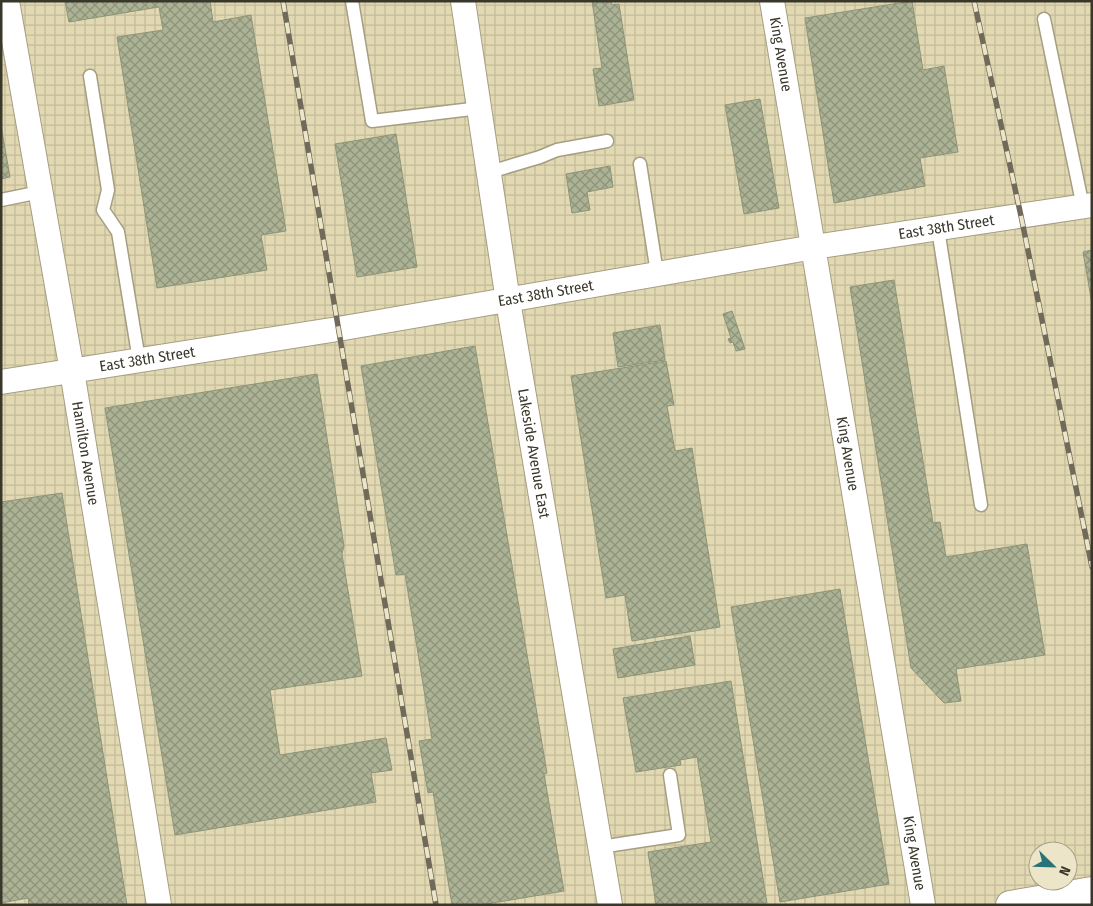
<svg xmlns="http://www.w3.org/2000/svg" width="1093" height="906" viewBox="0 0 1093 906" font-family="'Fira Sans Condensed',sans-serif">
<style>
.industrial{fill:url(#industrial-grid);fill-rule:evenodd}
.building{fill:url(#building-cross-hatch);stroke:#8e9477}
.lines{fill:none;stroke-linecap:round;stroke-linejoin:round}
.service-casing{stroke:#a59e81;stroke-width:15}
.minor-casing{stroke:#a59e81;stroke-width:26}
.tertiary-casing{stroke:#a59e81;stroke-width:30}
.service{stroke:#fff;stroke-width:12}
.minor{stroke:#fff;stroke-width:24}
.tertiary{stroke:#fff;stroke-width:28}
.rail-casing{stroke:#6f6a59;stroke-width:5.5}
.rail{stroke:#ede5c7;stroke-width:4;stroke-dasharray:11;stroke-linecap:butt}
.labels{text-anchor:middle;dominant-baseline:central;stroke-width:4;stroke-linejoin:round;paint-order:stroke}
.street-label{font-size:15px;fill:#39362a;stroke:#ede5c7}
</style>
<defs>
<pattern id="industrial-grid" width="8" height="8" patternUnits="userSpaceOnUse" patternTransform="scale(1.25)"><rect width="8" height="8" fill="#e2d9b3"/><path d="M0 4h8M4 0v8" fill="none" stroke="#c3bb9a"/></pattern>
<pattern id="building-cross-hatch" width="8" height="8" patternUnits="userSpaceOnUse" patternTransform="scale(1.25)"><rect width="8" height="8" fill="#acb395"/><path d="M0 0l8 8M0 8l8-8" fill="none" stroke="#8d927a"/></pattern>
</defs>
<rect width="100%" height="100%" fill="#ede5c7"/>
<path class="industrial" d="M 1,1 L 1092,1 L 1092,905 L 1,905 ZM 1038,851 L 1068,851 L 1068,881 L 1038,881 Z"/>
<g class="building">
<polygon points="65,1 210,1 213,22 251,15 286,231 261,235 267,270 157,288 117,37 163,30 159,7 69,22"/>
<polygon points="592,1 611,1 612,5 619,4 634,100 599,106 593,69 602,68"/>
<polygon points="912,1 923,70 944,66 958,152 920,158 925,186 834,203 805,18"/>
<polygon points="760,99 779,208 744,214 725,105"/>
<polygon points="1,126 10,177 1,179"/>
<polygon points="396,134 417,267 357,277 335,144"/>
<polygon points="610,166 613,187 587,192 590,210 572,213 566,174"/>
<polygon points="1092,250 1092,304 1083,252"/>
<polygon points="894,280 933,523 940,522 946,557 1027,544 1045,655 956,669 961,701 944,703 911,668 850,287"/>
<polygon points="732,311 745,349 736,351 733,342 730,343 728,339 731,338 723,314"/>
<polygon points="660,325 665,360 618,367 613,333"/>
<polygon points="475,346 547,773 544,774 564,891 481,905 452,905 433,792 428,793 419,741 432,739 405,574 396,575 361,366"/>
<polygon points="666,361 674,405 667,406 675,451 692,448 720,627 632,641 625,595 606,598 571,376"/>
<polygon points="317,374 344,546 342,554 362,676 270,690 280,755 386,738 392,770 371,773 376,802 175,835 105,408"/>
<polygon points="62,493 127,905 29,905 28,898 1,903 1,502"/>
<polygon points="840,589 889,884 780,902 731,607"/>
<polygon points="690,636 695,665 618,678 613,649"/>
<polygon points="731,681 767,903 656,905 648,852 711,842 697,757 680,760 681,765 636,772 623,698"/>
</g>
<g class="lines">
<defs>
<g id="service">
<polyline points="352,1 372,121 480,108"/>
<polyline points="1044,19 1083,207"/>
<polyline points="90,76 108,190 103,210 118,232 139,360"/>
<polyline points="640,164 657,273"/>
<polyline points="490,172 540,157 557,150 607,141"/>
<polyline points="1,200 40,192"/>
<polyline points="938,229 981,505"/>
<polyline points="600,847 679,835 670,775"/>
</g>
<g id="minor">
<path id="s1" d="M 7,1 L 72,371 L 159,905"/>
<path id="s2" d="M 463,1 L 508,301 L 610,905"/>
<path id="s3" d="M 772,1 L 923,905"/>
<path id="s4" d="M 1,382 L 338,329 L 814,247 L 1092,205"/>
</g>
<polyline id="tertiary" points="1010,905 1092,891"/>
</defs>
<use href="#service" class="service-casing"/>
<use href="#minor" class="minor-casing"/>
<use href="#tertiary" class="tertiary-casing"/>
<use href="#service" class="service"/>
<use href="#minor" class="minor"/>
<use href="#tertiary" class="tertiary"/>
<defs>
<g id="rail">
<polyline points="283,1 436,905"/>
<polyline points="974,1 1021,216 1092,567"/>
</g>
</defs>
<use href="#rail" class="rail-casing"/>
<use href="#rail" class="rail"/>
</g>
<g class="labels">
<g class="street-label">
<text stroke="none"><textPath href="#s3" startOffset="54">King Avenue</textPath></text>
<text stroke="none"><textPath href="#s4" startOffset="958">East 38th Street</textPath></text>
<text stroke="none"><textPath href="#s4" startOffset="552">East 38th Street</textPath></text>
<text stroke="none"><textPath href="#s4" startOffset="148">East 38th Street</textPath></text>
<text stroke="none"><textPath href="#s1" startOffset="459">Hamilton Avenue</textPath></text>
<text stroke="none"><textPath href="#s3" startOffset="459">King Avenue</textPath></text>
<text stroke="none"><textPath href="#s2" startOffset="458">Lakeside Avenue East</textPath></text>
<text stroke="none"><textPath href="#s3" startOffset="864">King Avenue</textPath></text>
</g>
</g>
<rect width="1093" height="906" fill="none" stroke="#39362a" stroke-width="5"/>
<g transform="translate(1053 866) rotate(113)"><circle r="24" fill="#ede5c7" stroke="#a59f88"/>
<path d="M0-4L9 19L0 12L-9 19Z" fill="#287278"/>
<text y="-8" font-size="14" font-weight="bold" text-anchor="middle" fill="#39362a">N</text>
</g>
</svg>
